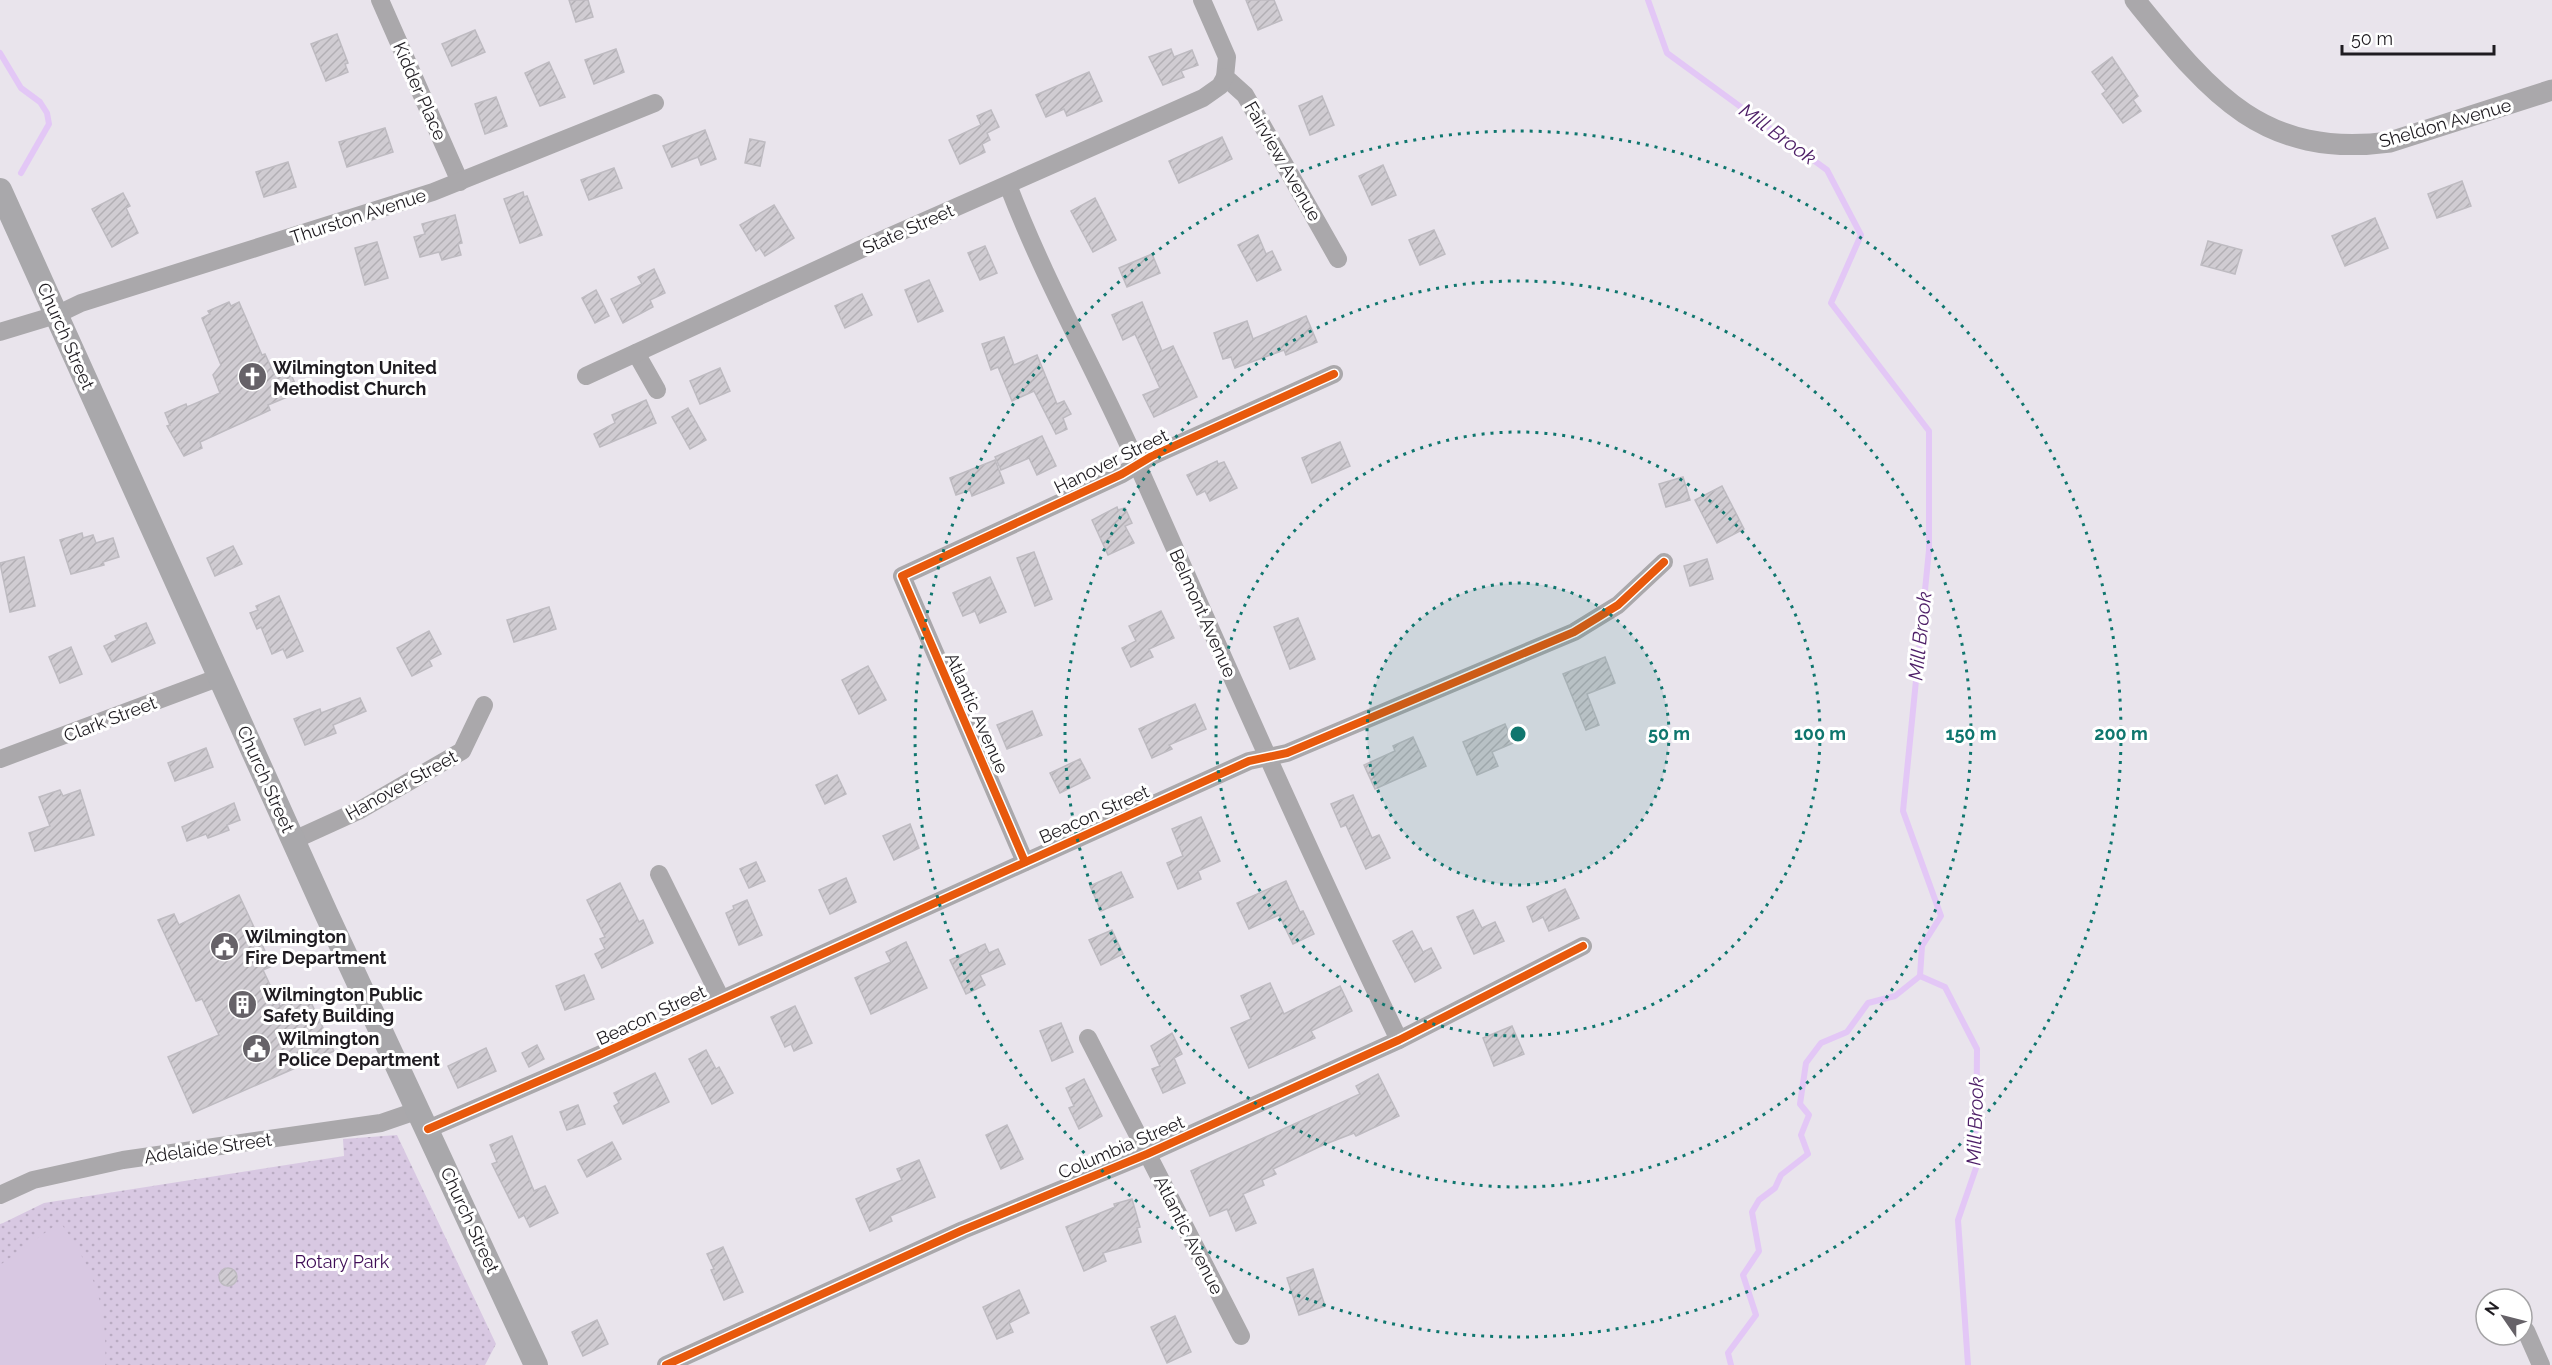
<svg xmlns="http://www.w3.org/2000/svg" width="2552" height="1365" viewBox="0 0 2552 1365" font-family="Raleway,sans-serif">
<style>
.park{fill:url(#park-dots)}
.pitch{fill:#d8c8e2}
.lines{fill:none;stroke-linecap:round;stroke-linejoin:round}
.stream{stroke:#e3c7f6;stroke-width:6}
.building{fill:url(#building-hatch);stroke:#bebbc1;stroke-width:1.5}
.minor{stroke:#aaa8ab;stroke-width:18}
.tertiary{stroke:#aaa8ab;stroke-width:21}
.secondary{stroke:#a9a8ab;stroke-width:24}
.cycleway-casing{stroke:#fff;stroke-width:11}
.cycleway{stroke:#e8590c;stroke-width:8}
.ring{fill:none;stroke:#0f766e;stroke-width:3;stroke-dasharray:3 6}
.labels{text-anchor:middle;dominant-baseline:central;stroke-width:6;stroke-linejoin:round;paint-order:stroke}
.street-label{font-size:18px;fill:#1f1c21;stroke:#fff}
.poi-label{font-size:18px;font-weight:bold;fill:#1f1c21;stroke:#fff;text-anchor:start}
.park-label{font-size:18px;fill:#3e0c56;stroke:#fff}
.water-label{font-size:20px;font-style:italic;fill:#4d1e67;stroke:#fff}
.centre{fill:#0f766e;stroke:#fff;stroke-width:3}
.ring-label{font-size:18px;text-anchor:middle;font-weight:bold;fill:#0f766e;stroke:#fff;stroke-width:6;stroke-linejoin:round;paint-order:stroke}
</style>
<defs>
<pattern id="park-dots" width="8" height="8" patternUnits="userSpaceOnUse" patternTransform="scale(1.5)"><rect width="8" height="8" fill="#d8c8e2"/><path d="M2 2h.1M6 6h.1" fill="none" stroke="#b9abc2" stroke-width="1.8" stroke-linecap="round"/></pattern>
<pattern id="building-hatch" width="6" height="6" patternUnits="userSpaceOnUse" patternTransform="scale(1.5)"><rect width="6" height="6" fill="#d0ccd2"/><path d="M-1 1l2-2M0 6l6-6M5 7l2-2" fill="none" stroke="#b2afb4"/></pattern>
</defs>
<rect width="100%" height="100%" fill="#e9e4ec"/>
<polygon class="park" points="397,1135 496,1344 485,1365 0,1365 0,1224 3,1223 44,1203 344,1156 343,1139"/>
<path class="pitch" d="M 60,1222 C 94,1270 108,1306 105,1365 L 0,1365 L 0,1265 Z"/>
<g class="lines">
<g class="stream">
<polyline points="1648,0 1667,53 1827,170 1861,235 1831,303 1929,431 1929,550 1903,811 1941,916 1922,946 1920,976 1945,987 1977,1049 1976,1168 1958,1220 1968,1365"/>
<polyline points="0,53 21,88 40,102 47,113 49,124 21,173"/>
<polyline points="1731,1365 1728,1353 1756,1315 1743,1275 1759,1251 1752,1212 1759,1200 1775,1188 1781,1175 1808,1154 1801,1135 1809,1115 1800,1104 1806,1063 1821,1043 1847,1032 1868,1003 1895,996 1920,976"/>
</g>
</g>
<g class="building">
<polygon points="569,0 588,0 593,17 576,22"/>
<polygon points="1246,0 1274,0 1282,20 1258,30"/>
<polygon points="475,30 485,52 452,66 442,44"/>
<polygon points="337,34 348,63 345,64 348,72 326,81 311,44"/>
<polygon points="616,49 624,72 594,84 585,60"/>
<polygon points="1171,49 1174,57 1192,50 1198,65 1181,71 1184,77 1163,85 1149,57"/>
<polygon points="2112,57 2138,96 2133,100 2141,111 2123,123 2102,94 2106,91 2092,72"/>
<polygon points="549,62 565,97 540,106 525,73"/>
<polygon points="1089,72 1102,101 1067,116 1064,109 1046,117 1036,95"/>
<polygon points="1322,96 1334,125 1310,135 1299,106"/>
<polygon points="496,97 507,126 485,134 475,104"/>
<polygon points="991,110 999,127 987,133 990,140 982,144 985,152 960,164 949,140 981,125 977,116"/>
<polygon points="385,128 393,152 347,167 339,142"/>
<polygon points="705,130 716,159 701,165 698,157 672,167 663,146"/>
<polygon points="1222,137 1232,159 1179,183 1169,161"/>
<polygon points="750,139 765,142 760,166 745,163"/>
<polygon points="288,162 296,187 264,197 256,172"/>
<polygon points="1383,165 1396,195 1372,205 1359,176"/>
<polygon points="614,168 622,188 589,200 581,180"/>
<polygon points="2462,181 2471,206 2437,218 2428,194"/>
<polygon points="523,192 524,197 527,196 542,235 520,243 504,199"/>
<polygon points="123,193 130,206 126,208 138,233 112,247 92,209"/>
<polygon points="1095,198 1116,240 1093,252 1071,211"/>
<polygon points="774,205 794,238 765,256 760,248 756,251 740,225"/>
<polygon points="455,215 462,243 458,244 461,255 442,260 439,252 420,257 414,237 425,234 422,224"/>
<polygon points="2375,218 2388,248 2345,266 2332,236"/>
<polygon points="1434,230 1445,254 1420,265 1409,240"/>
<polygon points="1258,235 1266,254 1272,251 1281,270 1257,281 1238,245"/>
<polygon points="2208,241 2242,250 2235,274 2201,265"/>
<polygon points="377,242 388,278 365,285 355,248"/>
<polygon points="985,246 997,273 980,280 968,253"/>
<polygon points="1152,254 1160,273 1127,287 1119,268"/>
<polygon points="654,269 665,293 650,300 653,307 623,323 611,299 642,284 638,277"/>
<polygon points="929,280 943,311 918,322 905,290"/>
<polygon points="596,290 609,316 595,323 582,298"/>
<polygon points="862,294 872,315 845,328 835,306"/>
<polygon points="229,302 231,306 239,302 262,355 265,354 274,374 288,368 299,392 268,405 270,410 200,442 202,448 184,456 167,426 170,425 165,413 186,404 187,407 220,393 213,375 221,365 202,318 210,314 208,311"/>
<polygon points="1142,302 1162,351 1173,346 1197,397 1154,417 1143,395 1160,388 1135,334 1123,340 1112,315"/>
<polygon points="1306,316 1317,342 1286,355 1284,350 1235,368 1231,357 1223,359 1214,333 1247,321 1253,339"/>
<polygon points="1004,337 1014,365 1037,355 1057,404 1064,401 1071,414 1063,418 1067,429 1056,434 1034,391 1012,401 998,367 991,370 982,344"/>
<polygon points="720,368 730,391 700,404 690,381"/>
<polygon points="646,400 656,423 600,447 594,434 615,423 612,415"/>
<polygon points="688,408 706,440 690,449 672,417"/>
<polygon points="1042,436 1056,466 1037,475 1029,458 1001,470 995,457"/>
<polygon points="1340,442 1350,466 1312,483 1302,458"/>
<polygon points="995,460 1004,483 972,496 970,490 956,495 950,478"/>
<polygon points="1217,461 1218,464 1224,462 1237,488 1210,501 1205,491 1197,495 1187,475"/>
<polygon points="1683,477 1690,500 1666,507 1659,484"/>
<polygon points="1722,486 1744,529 1717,543 1695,500"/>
<polygon points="1117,507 1118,510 1125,508 1132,523 1125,526 1134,543 1108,555 1092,520"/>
<polygon points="82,533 83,538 93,535 96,543 113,538 119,557 103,562 104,565 71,574 60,540"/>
<polygon points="233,546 242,564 215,576 207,558"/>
<polygon points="1034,552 1052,599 1035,606 1017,558"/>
<polygon points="24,557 35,606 10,612 0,563"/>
<polygon points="1707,559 1713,579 1690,586 1684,566"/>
<polygon points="990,577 1006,612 980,623 975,611 963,616 953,593"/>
<polygon points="279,596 303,651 287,658 283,649 272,654 261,627 257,629 250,613 258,610 256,606"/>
<polygon points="549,607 556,629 514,642 507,620"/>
<polygon points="1161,611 1174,638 1149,649 1153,657 1131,667 1122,648 1136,641 1129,626"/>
<polygon points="1298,618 1315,659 1290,669 1274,627"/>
<polygon points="146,623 155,643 112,662 104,646 117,640 115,636"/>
<polygon points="429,631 441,654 429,660 432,666 412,676 397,648"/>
<polygon points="71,647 82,674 60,683 49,657"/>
<polygon points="1605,657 1615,683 1587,694 1599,725 1586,730 1563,674"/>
<polygon points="868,666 886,700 859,714 842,680"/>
<polygon points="360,698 366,711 333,725 336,733 305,745 294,719 320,709 321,713"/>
<polygon points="1195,704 1206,729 1169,745 1172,749 1152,758 1139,729"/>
<polygon points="1032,711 1042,735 1007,749 997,725"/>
<polygon points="1505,724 1513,743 1492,752 1498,766 1477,775 1463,742"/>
<polygon points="1413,737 1426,766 1375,789 1364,765 1395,751 1393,746"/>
<polygon points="206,748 213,767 175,781 168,763"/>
<polygon points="1080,759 1090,778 1060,793 1050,773"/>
<polygon points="837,775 846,794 825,804 816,785"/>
<polygon points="60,790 63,796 80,790 94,835 35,851 29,833 50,826 39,797"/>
<polygon points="1353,795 1372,838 1379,835 1390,858 1366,869 1346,825 1341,827 1331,804"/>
<polygon points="234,803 240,820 227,825 229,830 208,838 206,834 187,841 182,827"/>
<polygon points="1201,817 1220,861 1198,871 1201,879 1178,889 1167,863 1183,856 1172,829"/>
<polygon points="910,824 919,848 894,860 883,836"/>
<polygon points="756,862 765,881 749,888 740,869"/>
<polygon points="1121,872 1133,897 1101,911 1090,886"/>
<polygon points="846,878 856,902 830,914 819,890"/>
<polygon points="1286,881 1300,912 1303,911 1314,934 1293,944 1279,915 1249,929 1237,903"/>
<polygon points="620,883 639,922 643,920 653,943 602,968 595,954 605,949 600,939 605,937 587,900"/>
<polygon points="1565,889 1579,918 1549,931 1543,917 1533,922 1527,907"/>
<polygon points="239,895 272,966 263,970 280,1006 307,994 334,1051 193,1113 168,1057 219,1035 202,999 196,1001 158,920 174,914 179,925"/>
<polygon points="747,900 762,935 739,945 726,913 734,909 733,906"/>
<polygon points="1473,910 1482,928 1495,922 1504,941 1474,954 1457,917"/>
<polygon points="1112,930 1123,954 1101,965 1089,940"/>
<polygon points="1412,931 1423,952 1431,948 1441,968 1415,982 1393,941"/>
<polygon points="906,942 927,988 871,1014 855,978 891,962 886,952"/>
<polygon points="985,944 989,953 998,949 1005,964 980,975 985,985 966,994 950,960"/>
<polygon points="584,975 594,999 565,1010 556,986"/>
<polygon points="1270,983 1284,1014 1340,986 1352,1011 1311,1031 1315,1038 1249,1068 1231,1028 1251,1019 1241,996"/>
<polygon points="795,1006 812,1043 794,1051 791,1044 785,1047 771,1017"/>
<polygon points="1061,1023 1073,1052 1052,1061 1040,1031"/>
<polygon points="1512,1026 1524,1054 1494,1066 1483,1038"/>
<polygon points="1172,1033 1182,1054 1174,1058 1185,1083 1163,1093 1152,1069 1160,1066 1151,1046"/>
<polygon points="537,1045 544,1059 529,1067 522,1053"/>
<polygon points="486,1048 496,1071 458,1088 448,1066"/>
<polygon points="706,1050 716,1069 719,1067 733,1093 712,1104 689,1059"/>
<polygon points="655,1073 669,1102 623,1124 614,1106 619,1103 614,1093"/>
<polygon points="1378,1074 1399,1116 1356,1136 1354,1133 1323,1145 1273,1169 1276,1174 1262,1180 1264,1185 1243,1194 1256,1223 1236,1231 1227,1209 1210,1216 1191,1171 1360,1094 1356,1086"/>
<polygon points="1084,1079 1102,1116 1079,1129 1069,1108 1074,1106 1066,1088"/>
<polygon points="578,1105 585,1124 567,1130 560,1112"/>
<polygon points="1007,1125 1023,1159 1001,1169 986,1135"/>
<polygon points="512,1136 534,1191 545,1186 558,1213 530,1227 524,1215 519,1218 492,1164 497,1162 490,1145"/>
<polygon points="612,1142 621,1159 587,1177 578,1160"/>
<polygon points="919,1160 935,1197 890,1216 892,1221 870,1231 856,1199 902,1180 897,1169"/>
<polygon points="1132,1199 1140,1227 1137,1228 1141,1242 1103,1253 1106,1261 1084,1271 1066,1227 1115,1207 1114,1204"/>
<polygon points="723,1247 743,1292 724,1300 711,1270 714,1269 707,1254"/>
<circle cx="228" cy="1277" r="9"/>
<polygon points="1313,1269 1325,1306 1299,1315 1287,1278"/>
<polygon points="1019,1290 1029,1313 1009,1323 1013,1332 997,1339 983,1307"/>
<polygon points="1175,1316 1191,1352 1167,1363 1151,1327"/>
<polygon points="597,1320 608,1344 583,1356 572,1332"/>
</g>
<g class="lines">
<g class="minor">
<polyline points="380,0 460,182"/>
<polyline points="1202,0 1227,57 1225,77 1245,95 1338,259"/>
<path d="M 1008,185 C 1045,282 1097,373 1139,468 C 1224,659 1308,851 1399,1040"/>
<polyline points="0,332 56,315 81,303 433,192 655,103"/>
<polyline points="636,353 657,390"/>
<polyline points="586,376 866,247 1203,98 1220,86 1225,77"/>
<polyline points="0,759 220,677"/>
<polyline points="294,840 360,810 462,751 484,705"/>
<polyline points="1025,862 902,576 1122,474 1152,456 1334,374"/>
<polyline points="659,874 721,999"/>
<polyline points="1088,1038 1241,1336"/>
<polyline points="428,1129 599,1055 1249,761 1287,753 1574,632 1618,605 1664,562"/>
<polyline points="0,1195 33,1180 123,1160 381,1123 419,1110"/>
<polyline points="2526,1331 2541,1365"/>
<polyline points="666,1365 963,1230 1147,1154 1399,1040 1583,946"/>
</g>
<path class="tertiary" d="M 2135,0 C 2209,91 2261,159 2390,142 L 2552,90"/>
<polyline class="secondary" points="0,190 326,913 536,1365"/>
<defs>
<g id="cycleway">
<polyline points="1025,862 902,576 1122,474 1152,456 1334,374"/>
<polyline points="428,1129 599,1055 1249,761 1287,753 1574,632 1618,605 1664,562"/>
<polyline points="666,1365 963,1230 1147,1154 1399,1040 1583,946"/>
</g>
</defs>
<use href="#cycleway" class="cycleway-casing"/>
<use href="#cycleway" class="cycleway"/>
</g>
<circle cx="1518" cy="734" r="151" fill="#0f766e" fill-opacity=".12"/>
<g class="ring">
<circle cx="1518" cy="734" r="151"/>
<circle cx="1518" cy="734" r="302"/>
<circle cx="1518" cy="734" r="453"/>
<circle cx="1518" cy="734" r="603"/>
</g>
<defs>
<symbol id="church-disc" viewBox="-11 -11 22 22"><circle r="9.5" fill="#666268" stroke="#fff"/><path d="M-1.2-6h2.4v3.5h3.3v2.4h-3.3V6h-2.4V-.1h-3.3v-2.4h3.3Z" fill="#fff"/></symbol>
<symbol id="civic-disc" viewBox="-11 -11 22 22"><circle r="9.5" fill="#666268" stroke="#fff"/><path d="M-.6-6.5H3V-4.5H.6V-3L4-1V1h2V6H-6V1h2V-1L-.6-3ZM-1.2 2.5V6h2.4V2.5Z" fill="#fff"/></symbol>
<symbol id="building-disc" viewBox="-11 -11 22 22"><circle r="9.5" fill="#666268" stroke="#fff"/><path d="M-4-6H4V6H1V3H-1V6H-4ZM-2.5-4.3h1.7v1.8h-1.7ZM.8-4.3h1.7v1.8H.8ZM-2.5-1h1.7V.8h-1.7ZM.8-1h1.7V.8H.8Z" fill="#fff"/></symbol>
</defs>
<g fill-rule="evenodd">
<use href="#church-disc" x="236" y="360" width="33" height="33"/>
<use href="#civic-disc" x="208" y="930" width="33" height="33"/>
<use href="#building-disc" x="226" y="988" width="33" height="33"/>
<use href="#civic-disc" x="240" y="1032" width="33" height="33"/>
</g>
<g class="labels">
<g class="street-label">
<text transform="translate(420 91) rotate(66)">Kidder Place</text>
<text transform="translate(2445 123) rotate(-16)">Sheldon Avenue</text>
<text transform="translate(1283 161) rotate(60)">Fairview Avenue</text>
<text transform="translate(358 216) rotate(-18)">Thurston Avenue</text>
<text transform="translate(908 229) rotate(-24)">State Street</text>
<text transform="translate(66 336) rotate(66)">Church Street</text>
<text transform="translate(1111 461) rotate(-26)">Hanover Street</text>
<text transform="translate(1203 613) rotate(66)">Belmont Avenue</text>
<text transform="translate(977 713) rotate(66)">Atlantic Avenue</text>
<text transform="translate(110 719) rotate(-21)">Clark Street</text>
<text transform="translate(266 779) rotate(66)">Church Street</text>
<text transform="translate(401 785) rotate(-29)">Hanover Street</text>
<text transform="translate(1094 814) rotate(-24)">Beacon Street</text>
<text transform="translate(651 1015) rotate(-25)">Beacon Street</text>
<text transform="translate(1121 1147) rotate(-23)">Columbia Street</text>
<text transform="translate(208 1148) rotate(-8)">Adelaide Street</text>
<text transform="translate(470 1220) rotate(65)">Church Street</text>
<text transform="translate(1189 1235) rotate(63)">Atlantic Avenue</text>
</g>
<g class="poi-label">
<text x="273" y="367">Wilmington United<tspan x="273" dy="21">Methodist Church</tspan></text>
<text x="245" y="936">Wilmington<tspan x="245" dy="21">Fire Department</tspan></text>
<text x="263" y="994">Wilmington Public<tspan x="263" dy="21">Safety Building</tspan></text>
<text x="278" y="1038">Wilmington<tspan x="278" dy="21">Police Department</tspan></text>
</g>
<g class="park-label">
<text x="342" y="1261">Rotary Park</text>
</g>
<g class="water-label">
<text transform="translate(1778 134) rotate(36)">Mill Brook</text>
<text transform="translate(1920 636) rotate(-84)">Mill Brook</text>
<text transform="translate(1975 1121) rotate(-88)">Mill Brook</text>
</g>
</g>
<circle cx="1518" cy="734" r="9" class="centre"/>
<g class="ring-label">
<text x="1669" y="740">50 m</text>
<text x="1820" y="740">100 m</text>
<text x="1971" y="740">150 m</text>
<text x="2121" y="740">200 m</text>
</g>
<g transform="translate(2504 1317) rotate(305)"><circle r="28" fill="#ffffff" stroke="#a5a4a6" stroke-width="1.5"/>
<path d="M0-4.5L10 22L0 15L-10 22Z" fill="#666268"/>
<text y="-9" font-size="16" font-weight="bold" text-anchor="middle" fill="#1f1c21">N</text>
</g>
<path d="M2342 45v9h152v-9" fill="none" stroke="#1f1c21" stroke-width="3"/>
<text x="2351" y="45" font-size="18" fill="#1f1c21" stroke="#ffffff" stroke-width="4.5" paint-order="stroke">50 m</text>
</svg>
